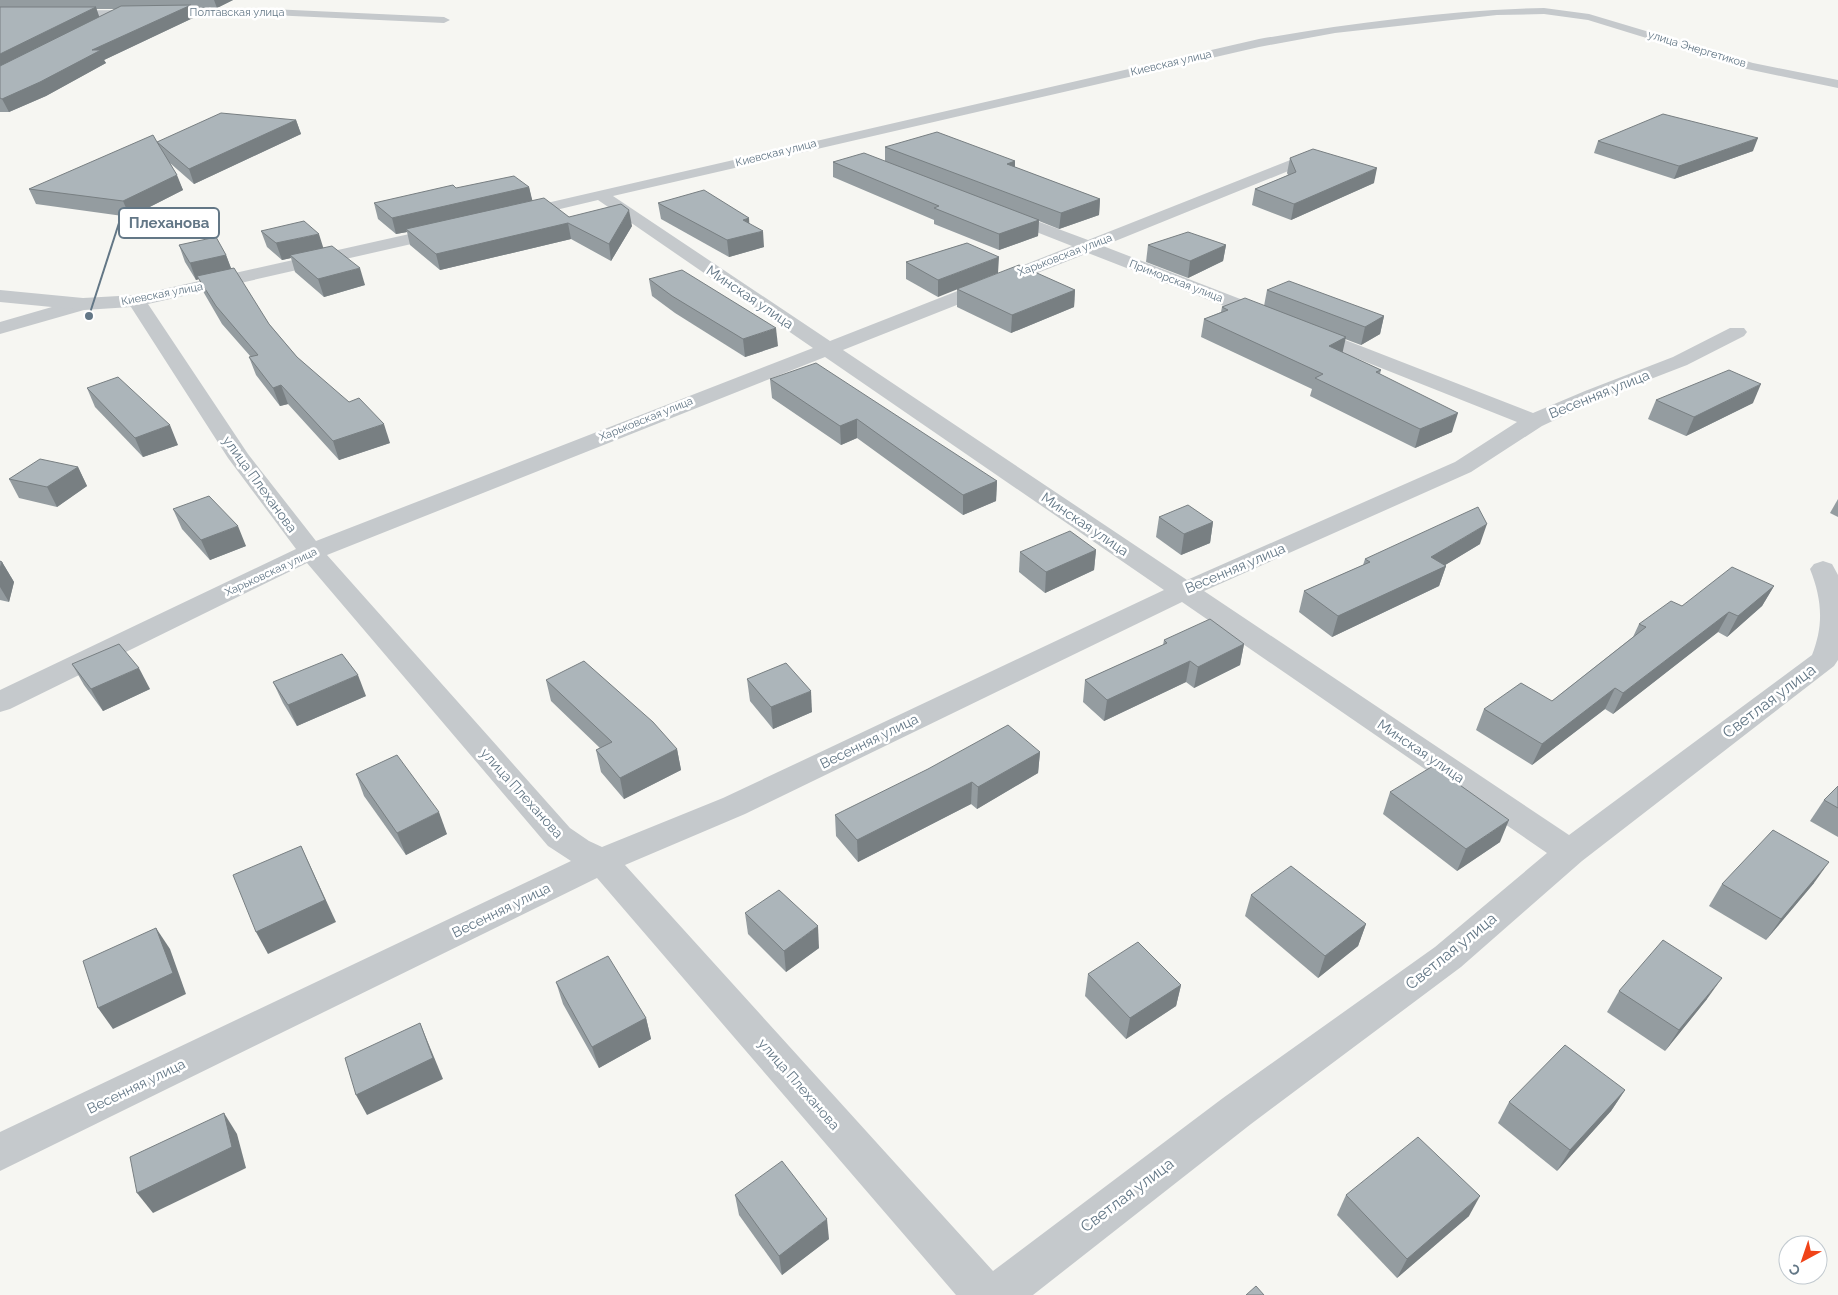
<svg xmlns="http://www.w3.org/2000/svg" width="1838" height="1295" viewBox="0 0 1838 1295" font-family="Raleway,sans-serif">
<style>
.lines{fill:none;stroke-linecap:round;stroke-linejoin:round}
.minor{fill:#c5c9cc;fill-rule:evenodd}
.tertiary{fill:#c5c9cc;fill-rule:evenodd}
.wall{fill:#949ca0;fill-rule:evenodd}
.shaded-wall{fill:#787f82}
.building{fill:#acb5ba;stroke:#787f82}
.labels{text-anchor:middle;dominant-baseline:central;stroke-width:5;stroke-linejoin:round;paint-order:stroke}
.far-street-label{font-size:11px;fill:#637786;stroke:#fff}
.street-label{font-size:14px;fill:#637786;stroke:#fff}
.near-street-label{font-size:16px;fill:#637786;stroke:#fff}
.leader{fill:none;stroke:#637786;stroke-width:2}
.callout-dot{fill:#637786;stroke:#fff;stroke-width:2}
.callout{fill:#fff;stroke:#637786;stroke-width:2}
.callout-label{font-size:15px;text-anchor:middle;font-weight:bold;fill:#637786}
</style>
<rect width="100%" height="100%" fill="#f6f6f2"/>
<g class="lines">
<g class="minor">
<path d="M 1544,8 L 1589,14 L 1753,63 L 1838,80 L 1838,88 L 1747,69 L 1588,20 L 1544,14 L 1497,15 L 1335,33 L 1259,47 L 613,196 L 830,341 L 1072,246 L 998,217 L 996,214 L 998,211 L 1010,211 L 1088,240 L 1298,157 L 1308,157 L 1310,160 L 1308,163 L 1103,246 L 1274,312 L 1276,316 L 1274,320 L 1260,320 L 1088,253 L 843,350 L 1187,580 L 1455,462 L 1517,422 L 1303,337 L 1300,333 L 1303,329 L 1317,329 L 1533,413 L 1585,391 L 1673,357 L 1730,328 L 1744,328 L 1747,332 L 1744,336 L 1687,365 L 1599,399 L 1542,426 L 1471,472 L 1204,591 L 1569,835 L 1812,655 C 1824,625 1822,599 1810,569 L 1814,564 L 1823,561 L 1832,564 L 1838,575 L 1838,660 L 1834,666 L 1582,861 L 1461,967 L 1251,1124 L 1033,1295 L 956,1295 L 597,878 L 0,1171 L 0,1132 L 571,861 L 548,846 L 307,563 L 10,709 L 0,712 L 0,690 L 296,549 L 228,458 L 131,307 L 84,310 L 0,334 L 0,322 L 83,298 L 137,295 L 445,226 L 451,227 L 453,231 L 451,235 L 148,304 L 248,454 L 316,541 L 813,348 L 598,200 L 518,219 L 510,214 L 512,211 L 1259,39 C 1353,23 1449,10 1544,8 ZM 825,357 L 1164,590 L 723,798 L 602,847 L 589,841 L 570,828 L 327,555 ZM 1182,602 L 1547,853 L 1435,947 L 1223,1098 L 993,1271 L 625,865 L 745,814 Z"/>
<polygon points="271,9 444,17 450,20 444,23 271,15 0,17 0,11"/>
</g>
<polygon class="tertiary" points="0,290 83,298 90,300 92,304 90,308 83,310 0,302"/>
</g>
<g class="wall">
<path d="M 0,0 L 233,0 L 217,8 L 192,8 L 195,17 L 104,60 L 106,63 L 46,96 L 9,112 L 0,112 ZM 96,9 L 116,9 L 99,17 Z"/>
<polygon points="296,120 301,134 194,184 170,163 183,190 130,217 36,204 29,189 157,142"/>
<polygon points="1598,141 1753,151 1674,179 1594,153"/>
<polygon points="885,147 1015,161 1015,167 1100,199 1099,215 1059,229 1039,221 1038,236 999,250 934,224 934,220 833,177 833,162 885,161"/>
<polygon points="1290,158 1374,183 1291,220 1252,205 1255,189 1288,175 1287,173"/>
<polygon points="529,187 532,201 569,217 632,226 611,261 571,239 440,270 410,245 407,232 396,234 378,219 374,203 456,188"/>
<polygon points="658,203 749,223 764,247 729,257 661,219"/>
<polygon points="261,231 323,248 365,285 324,297 295,272 291,258 282,260 267,247"/>
<polygon points="967,243 938,297 906,279 906,262"/>
<polygon points="179,245 226,255 231,268 269,324 297,357 390,443 339,460 288,404 280,406 256,375 249,357 251,357 222,324 204,293 199,279 196,280 185,262"/>
<polygon points="1148,245 1226,245 1223,261 1188,278 1146,262"/>
<polygon points="649,279 778,346 745,357 675,313 652,296"/>
<polygon points="957,289 1075,290 1074,307 1011,333 957,307"/>
<polygon points="1267,290 1384,316 1380,334 1361,345 1345,339 1342,352 1381,370 1380,374 1452,432 1415,448 1310,396 1312,389 1201,337 1204,319 1221,312 1222,307 1264,306"/>
<polygon points="770,379 997,481 996,501 963,515 857,438 841,445 772,398"/>
<polygon points="87,388 178,445 143,457 95,407"/>
<polygon points="1656,400 1753,403 1686,436 1648,419"/>
<polygon points="78,467 87,486 57,507 19,498 9,479"/>
<polygon points="1838,499 1838,517 1830,513"/>
<polygon points="173,509 246,546 210,560 182,529"/>
<polygon points="1159,517 1213,522 1210,543 1181,555 1156,537"/>
<polygon points="1480,544 1445,565 1446,566 1439,586 1332,637 1299,612 1304,591 1363,565 1365,559"/>
<polygon points="1096,550 1094,570 1045,593 1019,572 1020,552"/>
<polygon points="0,561 2,562 14,582 9,602 0,600"/>
<polygon points="1774,586 1762,606 1727,637 1718,632 1613,714 1605,709 1532,765 1476,730 1484,709 1552,701 1633,637 1639,624 1682,606"/>
<polygon points="1164,640 1244,644 1240,665 1194,688 1186,682 1104,721 1083,702 1085,680 1163,645"/>
<polygon points="72,664 150,689 103,711 84,685"/>
<polygon points="747,679 812,712 773,729 750,701"/>
<polygon points="546,680 677,749 681,770 624,799 601,772 596,750 600,748 551,701"/>
<polygon points="273,682 366,696 297,726 283,703"/>
<polygon points="1040,752 1038,773 977,809 971,804 858,862 836,836 835,815"/>
<polygon points="356,774 447,834 406,855 364,796"/>
<polygon points="1838,786 1838,837 1810,821 1824,800"/>
<polygon points="1390,792 1500,842 1457,871 1383,814"/>
<polygon points="1814,883 1766,940 1709,906 1722,884"/>
<polygon points="1251,895 1366,924 1358,946 1318,978 1245,916"/>
<polygon points="745,913 819,948 786,972 748,934"/>
<polygon points="1088,974 1181,985 1176,1006 1126,1039 1085,996"/>
<polygon points="556,982 646,1018 651,1039 599,1068 563,1004"/>
<polygon points="1619,991 1707,999 1665,1051 1607,1012"/>
<polygon points="1625,1090 1611,1111 1557,1171 1498,1123 1509,1102"/>
<polygon points="735,1195 829,1239 782,1275 739,1215"/>
<polygon points="1346,1195 1469,1216 1397,1278 1337,1215"/>
</g>
<g class="shaded-wall">
<polygon points="214,0 233,0 217,8"/>
<polygon points="191,5 195,17 104,60 106,63 46,96 9,112 2,99 92,50"/>
<polygon points="96,7 100,19 0,70 0,54"/>
<polygon points="296,120 301,134 194,184 189,169"/>
<polygon points="1758,138 1753,151 1674,179 1679,166"/>
<polygon points="1015,161 1015,177 1007,164"/>
<polygon points="1377,168 1374,183 1291,220 1294,204"/>
<polygon points="177,175 183,190 130,217 123,201"/>
<polygon points="529,187 533,203 406,229 407,232 396,234 392,218"/>
<polygon points="1100,199 1099,215 1059,229 1061,213"/>
<polygon points="629,210 632,226 611,261 609,244"/>
<polygon points="749,218 750,234 743,220"/>
<polygon points="1039,220 1038,236 999,250 999,234"/>
<polygon points="568,223 571,239 440,270 436,254"/>
<polygon points="763,231 764,247 729,257 727,240"/>
<polygon points="319,234 324,250 290,255 291,258 282,260 276,243"/>
<polygon points="1226,245 1223,261 1188,278 1190,261"/>
<polygon points="226,255 232,271 197,276 199,279 196,280 190,263"/>
<polygon points="999,257 998,273 938,297 938,280"/>
<polygon points="360,268 365,285 324,297 318,279"/>
<polygon points="1075,290 1074,307 1011,333 1012,315"/>
<polygon points="1384,316 1380,334 1361,345 1365,327"/>
<polygon points="776,328 778,346 745,357 743,339"/>
<polygon points="1346,337 1342,355 1329,346"/>
<polygon points="1761,384 1753,403 1686,436 1694,417"/>
<polygon points="281,385 288,404 280,406 273,388"/>
<polygon points="1458,413 1452,432 1415,448 1420,429"/>
<polygon points="857,419 857,438 841,445 840,426"/>
<polygon points="384,424 390,443 339,460 333,441"/>
<polygon points="170,425 178,445 143,457 135,438"/>
<polygon points="78,467 87,486 57,507 47,487"/>
<polygon points="997,481 996,501 963,515 963,495"/>
<polygon points="1213,522 1210,543 1181,555 1184,534"/>
<polygon points="1487,524 1480,544 1437,570 1446,566 1439,586 1332,637 1338,616 1431,557"/>
<polygon points="238,526 246,546 210,560 201,540"/>
<polygon points="1096,550 1094,570 1045,593 1046,572"/>
<polygon points="2,562 14,582 9,602 0,587 0,569"/>
<polygon points="1774,586 1762,606 1727,637 1738,616"/>
<polygon points="1729,612 1718,632 1613,714 1623,693"/>
<polygon points="1244,644 1240,665 1194,688 1198,667"/>
<polygon points="1190,661 1186,682 1104,721 1107,700"/>
<polygon points="139,668 150,689 103,711 91,689"/>
<polygon points="358,675 366,696 297,726 288,705"/>
<polygon points="1615,688 1605,709 1532,765 1542,744"/>
<polygon points="811,691 812,712 773,729 771,707"/>
<polygon points="677,749 681,770 624,799 620,778"/>
<polygon points="1040,752 1038,773 977,809 978,787"/>
<polygon points="972,782 971,804 858,862 857,840"/>
<polygon points="439,812 447,834 406,855 397,833"/>
<polygon points="1509,820 1500,842 1457,871 1466,849"/>
<polygon points="301,846 336,922 268,954 256,932"/>
<polygon points="1829,862 1814,883 1766,940 1781,919"/>
<polygon points="1366,924 1358,946 1318,978 1325,956"/>
<polygon points="818,926 819,948 786,972 784,951"/>
<polygon points="156,928 170,949 186,994 113,1029 98,1008"/>
<polygon points="1722,978 1707,999 1665,1051 1679,1030"/>
<polygon points="1181,985 1176,1006 1126,1039 1130,1018"/>
<polygon points="646,1018 651,1039 599,1068 592,1047"/>
<polygon points="420,1023 443,1079 367,1115 356,1095"/>
<polygon points="1625,1090 1611,1111 1557,1171 1570,1150"/>
<polygon points="224,1113 237,1134 246,1168 153,1213 137,1193"/>
<polygon points="1480,1196 1469,1216 1397,1278 1407,1259"/>
<polygon points="827,1219 829,1239 782,1275 779,1256"/>
</g>
<g class="building">
<polygon points="191,5 92,50 101,50 40,82 2,99 0,98 0,66 121,6"/>
<polygon points="0,7 96,7 0,54"/>
<polygon points="221,113 296,120 189,169 157,142 177,175 123,201 29,189 153,135 157,142"/>
<polygon points="1663,114 1758,138 1679,166 1598,141"/>
<polygon points="937,132 1015,161 1007,164 1100,199 1061,213 885,147"/>
<polygon points="1313,149 1377,168 1294,204 1255,189 1296,172 1290,158"/>
<polygon points="864,153 1039,220 999,234 934,208 939,206 833,162"/>
<polygon points="514,176 529,187 392,218 374,203 453,185 456,188"/>
<polygon points="704,190 749,218 743,220 763,231 727,240 658,203"/>
<polygon points="544,198 569,217 621,204 629,210 609,244 568,223 436,254 406,229"/>
<polygon points="304,221 319,234 276,243 261,231"/>
<polygon points="1188,232 1226,245 1190,261 1148,245"/>
<polygon points="216,237 226,255 190,263 179,245"/>
<polygon points="967,243 999,257 938,280 906,262"/>
<polygon points="332,246 360,268 318,279 290,255"/>
<polygon points="1019,265 1075,290 1012,315 957,289"/>
<polygon points="234,268 269,324 297,357 349,402 359,398 384,424 333,441 281,385 273,388 249,357 258,355 216,306 197,276"/>
<polygon points="682,270 776,328 743,339 672,296 649,279"/>
<polygon points="1289,281 1384,316 1365,327 1267,290"/>
<polygon points="1245,298 1346,337 1329,346 1381,370 1376,372 1458,413 1420,429 1315,378 1323,374 1204,319 1228,310 1222,307"/>
<polygon points="816,363 997,481 963,495 857,419 840,426 770,379"/>
<polygon points="1729,370 1761,384 1694,417 1656,400"/>
<polygon points="118,377 170,425 135,438 87,388"/>
<polygon points="40,459 78,467 47,487 9,479"/>
<polygon points="209,496 238,526 201,540 173,509"/>
<polygon points="1188,505 1213,522 1184,534 1159,517"/>
<polygon points="1478,507 1487,524 1431,557 1446,566 1338,616 1304,591 1370,562 1365,559"/>
<polygon points="1070,531 1096,550 1046,572 1020,552"/>
<polygon points="0,561 2,562 0,569"/>
<polygon points="1732,567 1774,586 1738,616 1729,612 1623,693 1615,688 1542,744 1484,709 1521,683 1552,701 1646,627 1639,624 1671,601 1682,606"/>
<polygon points="1210,619 1244,644 1198,667 1190,661 1107,700 1085,680 1167,643 1164,640"/>
<polygon points="119,644 139,668 91,689 72,664"/>
<polygon points="342,654 358,675 288,705 273,682"/>
<polygon points="584,661 653,722 677,749 620,778 596,750 612,742 546,680"/>
<polygon points="786,663 811,691 771,707 747,679"/>
<polygon points="1008,725 1040,752 978,787 972,782 857,840 835,815 928,769"/>
<polygon points="397,755 439,812 397,833 356,774"/>
<polygon points="1433,766 1509,820 1466,849 1390,792"/>
<polygon points="1838,786 1838,808 1824,800"/>
<polygon points="1773,830 1829,862 1781,919 1722,884"/>
<polygon points="301,846 325,900 256,932 233,875"/>
<polygon points="1291,866 1366,924 1325,956 1251,895"/>
<polygon points="779,890 818,926 784,951 745,913"/>
<polygon points="156,928 173,973 98,1008 83,961"/>
<polygon points="1663,940 1722,978 1679,1030 1619,991"/>
<polygon points="1138,942 1181,985 1130,1018 1088,974"/>
<polygon points="608,956 646,1018 592,1047 556,982"/>
<polygon points="420,1023 433,1058 356,1095 345,1058"/>
<polygon points="1565,1045 1625,1090 1570,1150 1509,1102"/>
<polygon points="224,1113 232,1147 137,1193 130,1157"/>
<polygon points="1418,1137 1480,1196 1407,1259 1346,1195"/>
<polygon points="782,1161 827,1219 779,1256 735,1195"/>
<polygon points="1256,1286 1264,1295 1246,1295"/>
</g>
<g class="labels">
<g class="far-street-label">
<text x="237" y="12">Полтавская улица</text>
<text transform="translate(1697 49) rotate(17)">улица Энергетиков</text>
<text transform="translate(1171 63) rotate(-13)">Киевская улица</text>
<text transform="translate(776 153) rotate(-14)">Киевская улица</text>
<text transform="translate(1065 255) rotate(-21)">Харьковская улица</text>
<text transform="translate(1176 281) rotate(21)">Приморская улица</text>
<text transform="translate(162 294) rotate(-11)">Киевская улица</text>
<text transform="translate(646 419) rotate(-22)">Харьковская улица</text>
<text transform="translate(271 572) rotate(-25)">Харьковская улица</text>
</g>
<g class="street-label">
<text transform="translate(750 297) rotate(34)">Минская улица</text>
<text transform="translate(1599 394) rotate(-22)">Весенняя улица</text>
<text transform="translate(260 484) rotate(54)">улица Плеханова</text>
<text transform="translate(1085 524) rotate(34)">Минская улица</text>
<text transform="translate(1235 568) rotate(-23)">Весенняя улица</text>
<text transform="translate(869 741) rotate(-26)">Весенняя улица</text>
<text transform="translate(1421 751) rotate(34)">Минская улица</text>
<text transform="translate(522 793) rotate(48)">улица Плеханова</text>
<text transform="translate(501 910) rotate(-26)">Весенняя улица</text>
<text transform="translate(799 1084) rotate(49)">улица Плеханова</text>
<text transform="translate(136 1086) rotate(-26)">Весенняя улица</text>
</g>
<g class="near-street-label">
<text transform="translate(1769 701) rotate(-37)">Светлая улица</text>
<text transform="translate(1451 951) rotate(-39)">Светлая улица</text>
<text transform="translate(1127 1195) rotate(-37)">Светлая улица</text>
</g>
</g>
<path class="leader" d="M89 316L119 223"/>
<circle class="callout-dot" cx="89" cy="316" r="5"/>
<rect class="callout" x="119" y="208" width="100" height="30" rx="5"/>
<g class="callout-label">
<text x="169" y="228">Плеханова</text>
</g>
<g transform="translate(1803 1260) rotate(220)"><circle r="24" fill="#ffffff" stroke="#c1c9cf"/>
<path d="M0-4L9 19L0 12L-9 19Z" fill="#f04318"/>
<text y="-8" font-size="14" font-weight="bold" text-anchor="middle" fill="#637786">С</text>
</g>
</svg>
